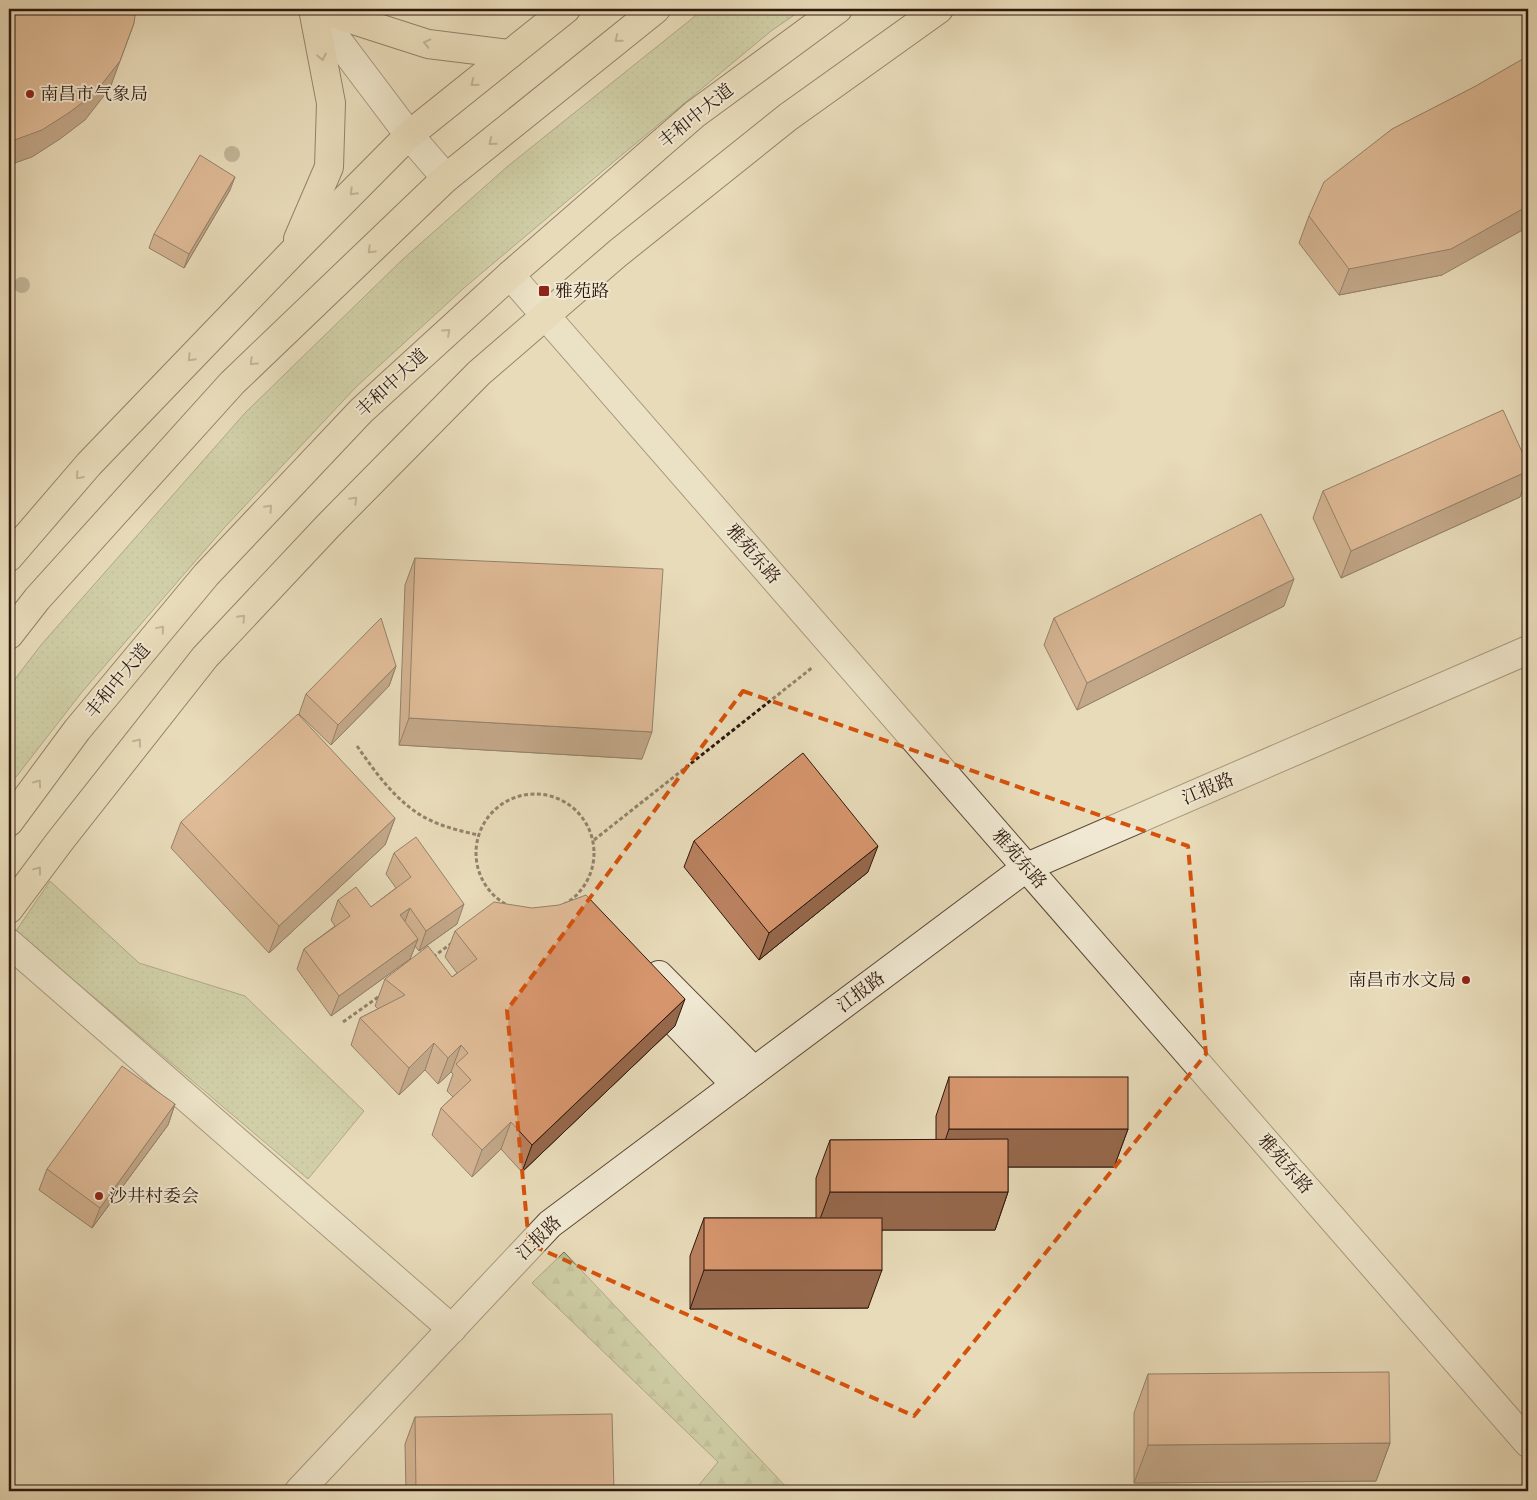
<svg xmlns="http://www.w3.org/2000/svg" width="1537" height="1500" viewBox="0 0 1537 1500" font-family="Cardo,'Noto Serif SC',serif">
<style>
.green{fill:url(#green-dots);stroke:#716c4e}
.forest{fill:url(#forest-firs);stroke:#716c4e}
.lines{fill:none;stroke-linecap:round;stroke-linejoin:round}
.minor-casing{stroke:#5c4938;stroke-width:30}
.major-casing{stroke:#2e180d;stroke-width:30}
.path{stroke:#2e180d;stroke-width:3;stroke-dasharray:4 2.5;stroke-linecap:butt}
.minor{stroke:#f0e8d2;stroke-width:28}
.major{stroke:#e8dbb9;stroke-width:28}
.tree{fill:#988b70}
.wall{fill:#b8805e;stroke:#2e180d}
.shaded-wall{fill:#96684c;stroke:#2e180d}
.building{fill:#d6956d;stroke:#2e180d}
.oneway{stroke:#94836c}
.marked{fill:none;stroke:#d5520c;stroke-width:4;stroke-dasharray:10 6;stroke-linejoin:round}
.poi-dot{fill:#8f2418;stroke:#f0e8d2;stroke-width:2}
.labels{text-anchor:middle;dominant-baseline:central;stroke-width:4;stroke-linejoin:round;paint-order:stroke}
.poi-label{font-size:18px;fill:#2e180d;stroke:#f0e8d2;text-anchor:start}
.street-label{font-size:18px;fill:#2e180d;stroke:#f0e8d2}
</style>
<defs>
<pattern id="green-dots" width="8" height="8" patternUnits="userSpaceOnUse" patternTransform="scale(1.25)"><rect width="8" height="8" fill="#b4c090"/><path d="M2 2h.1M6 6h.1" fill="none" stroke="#9ba47b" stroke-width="1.8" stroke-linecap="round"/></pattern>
<pattern id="forest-firs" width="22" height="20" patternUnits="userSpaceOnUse" patternTransform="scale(1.25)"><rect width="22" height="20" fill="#b4c090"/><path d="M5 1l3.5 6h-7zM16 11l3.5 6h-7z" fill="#9ba47b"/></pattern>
</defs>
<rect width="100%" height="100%" fill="#e8dbb9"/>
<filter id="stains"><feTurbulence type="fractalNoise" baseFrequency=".004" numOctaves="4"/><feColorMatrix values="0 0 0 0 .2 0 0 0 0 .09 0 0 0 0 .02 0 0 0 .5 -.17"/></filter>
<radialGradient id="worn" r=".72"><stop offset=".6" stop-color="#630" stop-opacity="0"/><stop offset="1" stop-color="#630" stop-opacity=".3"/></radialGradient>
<g class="green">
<polygon points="704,9 803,9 771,31 617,159 464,288 356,387 224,528 82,692 9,786 9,687 41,645 245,413 402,260 508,166"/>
<polygon points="50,881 139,963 245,996 364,1111 308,1179 16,931"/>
</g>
<polygon class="forest" points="564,1252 790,1491 694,1491 718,1462 532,1283"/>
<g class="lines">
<defs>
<g id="minor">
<polyline points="314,9 409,135 446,178"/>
<polyline points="510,275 1528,1443"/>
<polyline points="9,943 452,1329"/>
<polyline points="659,975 754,1071"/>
<polyline points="650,996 736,1085"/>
<polyline points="299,1491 550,1224 1027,867 1528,650"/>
</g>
<g id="major">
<polyline points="319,9 428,44 510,54"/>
<polyline points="298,239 329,167 331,103 313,9"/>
<polyline points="9,557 89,464 291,254 409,135 566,9"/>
<polyline points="9,635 37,599 232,383 446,178 656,9"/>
<polyline points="9,822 77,730 206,575 361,411 510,275 695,114 838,9"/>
<polyline points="9,909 60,841 205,657 328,526 479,373 618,253 788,117 939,9"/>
</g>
</defs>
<use href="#minor" class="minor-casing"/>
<use href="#major" class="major-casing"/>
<g class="path">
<path d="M 357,746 C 374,770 391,795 416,812 C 434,825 457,830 478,835"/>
<circle cx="535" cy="853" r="59"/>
<polyline points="594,840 813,667"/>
<polyline points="433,957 452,943"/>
<polyline points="343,1022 381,995"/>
</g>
<use href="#minor" class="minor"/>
<use href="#major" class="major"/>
</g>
<g class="tree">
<circle cx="232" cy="154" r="8"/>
<circle cx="22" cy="285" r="8"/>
</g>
<g class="wall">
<polygon points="230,190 184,268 149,248 154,234"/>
<polygon points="1309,216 1442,275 1339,295 1299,243"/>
<polygon points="1528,465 1528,475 1520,497 1341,578 1313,518 1323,491"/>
<polygon points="415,558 642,759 399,745 405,585"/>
<polygon points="1284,606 1077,710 1044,645 1054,618"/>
<polygon points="396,666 389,686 331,745 299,714 306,694"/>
<polygon points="395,818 385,845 269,953 171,848 181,822"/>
<polygon points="694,841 868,872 759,960 684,867"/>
<polygon points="394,853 457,924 419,951 415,946 410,959 331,1016 297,969 304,949 335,926 331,920 338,900 371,907 396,888 386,874"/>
<polygon points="455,931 675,1026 522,1172 501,1149 472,1177 432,1135 441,1108 453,1097 447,1091 453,1074 451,1072 438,1084 425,1070 399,1095 351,1045 360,1018 378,1009 375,1006 385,979 452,977 457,973 445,957"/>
<polygon points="949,1077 1128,1129 1114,1167 1008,1167 1008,1192 995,1230 882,1230 868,1308 690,1309 690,1256 704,1218 816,1218 816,1178 830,1140 936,1140 936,1116"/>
<polygon points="175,1104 168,1125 92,1228 39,1190 47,1169"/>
<polygon points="1148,1374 1390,1443 1376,1481 1134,1483 1134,1413"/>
<polygon points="415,1417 614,1491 406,1491 405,1444"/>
</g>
<g class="shaded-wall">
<polygon points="134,23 110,88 85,120 60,139 32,157 9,165 9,142"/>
<polygon points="235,177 230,190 184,268 189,254"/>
<polygon points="1528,206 1528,227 1442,275 1339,295 1349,269"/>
<polygon points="1528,471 1528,475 1520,497 1341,578 1351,551"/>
<polygon points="1294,579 1284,606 1077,710 1087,683"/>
<polygon points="396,666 389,686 331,745 338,725"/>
<polygon points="409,718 652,732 642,759 399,745"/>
<polygon points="395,818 385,845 269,953 279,926"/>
<polygon points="878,846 868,872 759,960 769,933"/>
<polygon points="464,904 457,924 419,951 426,931"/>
<polygon points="410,908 402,929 400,915"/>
<polygon points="418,939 410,959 331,1016 339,996"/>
<polygon points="685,999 675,1026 522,1172 532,1145"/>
<polygon points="434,1043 425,1070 399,1095 409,1068"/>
<polygon points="461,1045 451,1072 438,1084 448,1058"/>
<polygon points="175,1104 168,1125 92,1228 100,1208"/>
<polygon points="511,1122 501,1149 472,1177 482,1150"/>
<polygon points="949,1129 1128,1129 1114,1167 936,1167"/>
<polygon points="830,1192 1008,1192 995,1230 816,1230"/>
<polygon points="704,1270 882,1270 868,1308 690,1309"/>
<polygon points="1390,1443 1376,1481 1134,1483 1148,1445"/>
</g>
<g class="building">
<polygon points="9,9 136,9 134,23 120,61 95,93 70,112 42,130 9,142"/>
<polygon points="1528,56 1528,206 1451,249 1349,269 1309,216 1324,182 1392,129 1474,87"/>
<polygon points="200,155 235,177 189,254 154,234"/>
<polygon points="1503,410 1528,465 1528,471 1351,551 1323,491"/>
<polygon points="1261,514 1294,579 1087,683 1054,618"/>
<polygon points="415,558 663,569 652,732 409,718"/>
<polygon points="381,618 396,666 338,725 306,694"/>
<polygon points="298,714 395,818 279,926 181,822"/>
<polygon points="803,753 878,846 769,933 694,841"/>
<polygon points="416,837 464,904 426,931 410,908 400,915 418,939 339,996 304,949 350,916 338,900 356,887 371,907 411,877 394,853"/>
<polygon points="586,895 685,999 532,1145 511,1122 482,1150 441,1108 471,1080 456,1064 468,1053 461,1045 448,1058 434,1043 409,1068 360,1018 405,995 385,979 428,946 452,977 477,959 455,931 494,902 532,908 559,905"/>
<polygon points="122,1066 175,1104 100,1208 47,1169"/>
<rect x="949" y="1077" width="179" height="52"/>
<polygon points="1008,1139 1008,1192 830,1192 830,1140"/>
<rect x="704" y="1218" width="178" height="52"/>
<polygon points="1389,1372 1390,1443 1148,1445 1148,1374"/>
<polygon points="612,1414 614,1491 416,1491 415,1417"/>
</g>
<defs><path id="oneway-chevron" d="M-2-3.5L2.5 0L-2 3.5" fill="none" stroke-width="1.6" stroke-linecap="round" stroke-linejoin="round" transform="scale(1.25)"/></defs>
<g class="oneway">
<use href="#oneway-chevron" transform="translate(618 39) rotate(141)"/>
<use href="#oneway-chevron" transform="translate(427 43) rotate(-167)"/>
<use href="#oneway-chevron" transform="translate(322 57) rotate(79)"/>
<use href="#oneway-chevron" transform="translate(474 83) rotate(141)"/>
<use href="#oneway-chevron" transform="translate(492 142) rotate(141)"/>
<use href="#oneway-chevron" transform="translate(353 192) rotate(135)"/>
<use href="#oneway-chevron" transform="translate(371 250) rotate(136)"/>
<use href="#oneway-chevron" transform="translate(447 332) rotate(-42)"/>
<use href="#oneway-chevron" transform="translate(191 358) rotate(134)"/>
<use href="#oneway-chevron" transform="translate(253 362) rotate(136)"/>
<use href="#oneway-chevron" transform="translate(79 476) rotate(131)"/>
<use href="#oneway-chevron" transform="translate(354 500) rotate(-45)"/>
<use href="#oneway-chevron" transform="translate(269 508) rotate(-47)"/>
<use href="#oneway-chevron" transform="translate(242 618) rotate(-47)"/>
<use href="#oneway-chevron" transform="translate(161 629) rotate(-50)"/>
<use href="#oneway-chevron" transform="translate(138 742) rotate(-52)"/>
<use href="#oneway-chevron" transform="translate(38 783) rotate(-54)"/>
<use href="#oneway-chevron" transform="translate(38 870) rotate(-53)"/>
</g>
<path d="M0 0H1537V1500H0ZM 743,691 L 1188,846 L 1206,1054 L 914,1416 L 529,1244 L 507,1010 Z" fill="#e8dbb9" fill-opacity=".55" fill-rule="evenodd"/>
<path class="marked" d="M 743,691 L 1188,846 L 1206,1054 L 914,1416 L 529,1244 L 507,1010 Z"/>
<g class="poi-dot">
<circle cx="30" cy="94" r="5"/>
<rect x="538" y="285" width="12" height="12" rx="2.5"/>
<circle cx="1466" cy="980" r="5"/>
<circle cx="99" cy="1196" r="5"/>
</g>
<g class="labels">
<g class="poi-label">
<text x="40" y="94">南昌市气象局</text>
<text x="555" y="291">雅苑路</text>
<text x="1456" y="980" text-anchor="end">南昌市水文局</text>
<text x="109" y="1196">沙井村委会</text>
</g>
<g class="street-label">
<text transform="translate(696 116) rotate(-39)">丰和中大道</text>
<text transform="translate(392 383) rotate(-43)">丰和中大道</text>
<text transform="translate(753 554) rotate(49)">雅苑东路</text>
<text transform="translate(118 681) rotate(-50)">丰和中大道</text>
<text transform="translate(1208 789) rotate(-23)">江报路</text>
<text transform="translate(1019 859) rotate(49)">雅苑东路</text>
<text transform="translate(861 992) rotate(-37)">江报路</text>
<text transform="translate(1285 1164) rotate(49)">雅苑东路</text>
<text transform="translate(539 1238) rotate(-44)">江报路</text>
</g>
</g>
<rect width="1537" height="1500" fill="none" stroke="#e8dbb9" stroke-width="30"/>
<rect x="10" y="10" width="1517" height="1480" fill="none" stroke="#2e180d" stroke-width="2.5"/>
<rect x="15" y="15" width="1507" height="1470" fill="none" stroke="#2e180d"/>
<rect width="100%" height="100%" filter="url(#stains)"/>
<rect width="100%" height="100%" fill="url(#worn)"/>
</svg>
